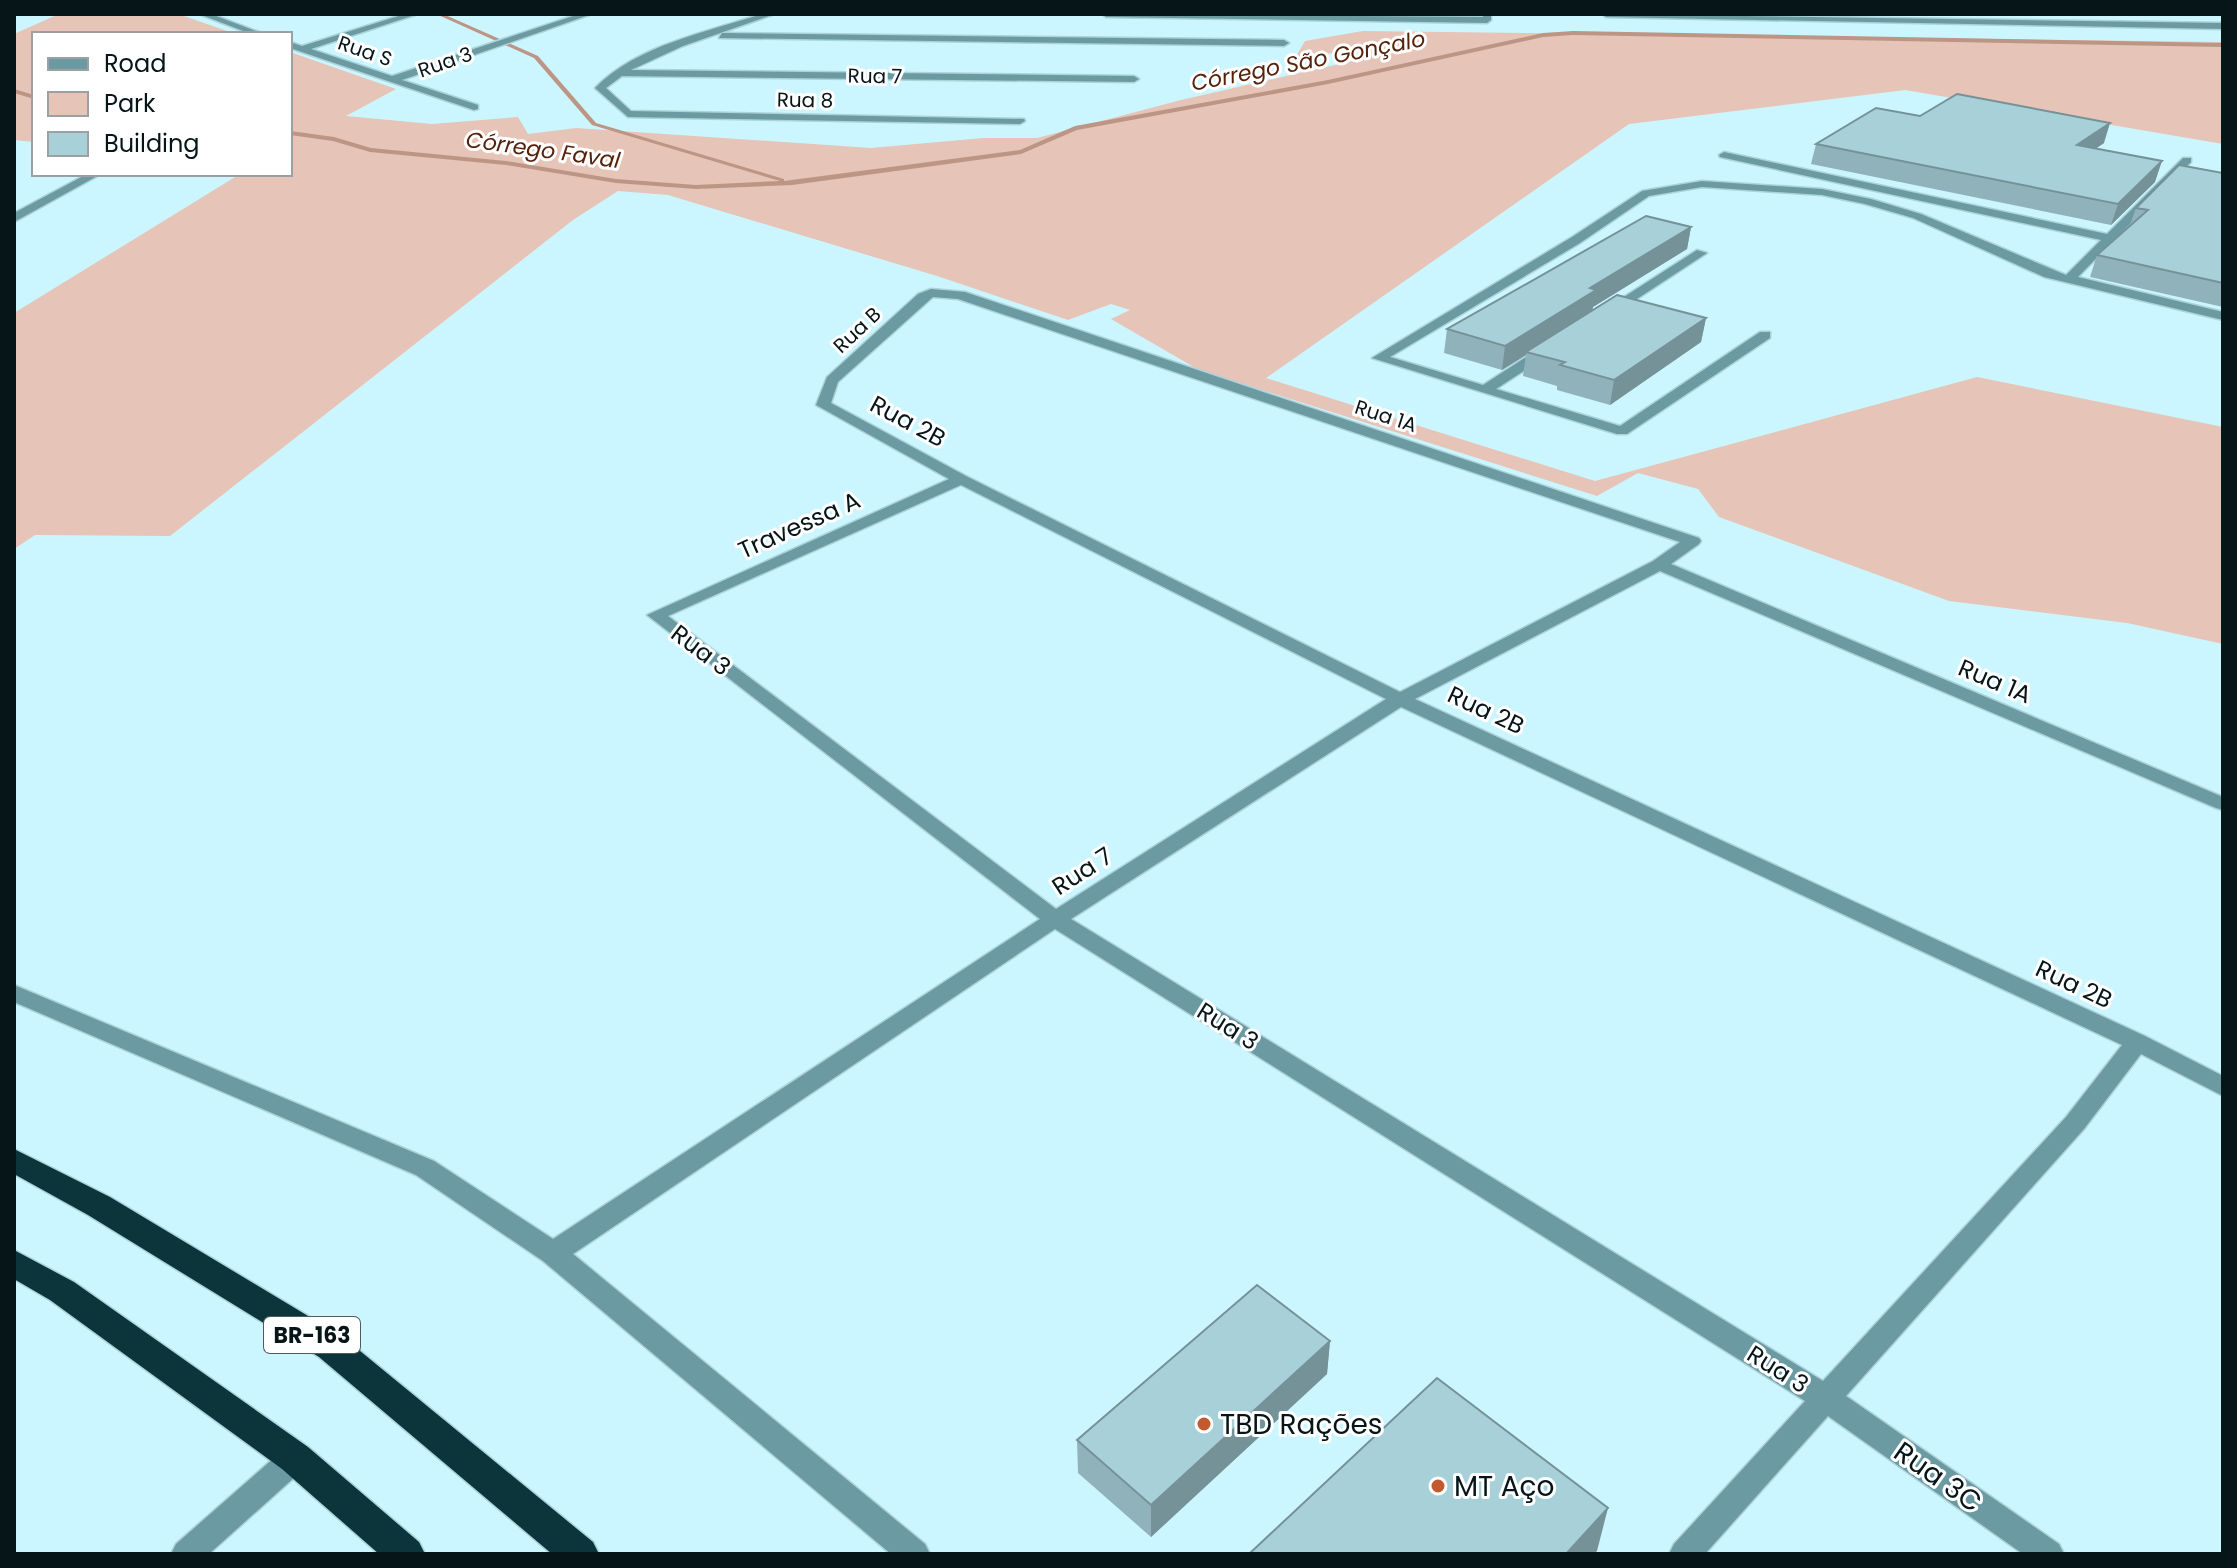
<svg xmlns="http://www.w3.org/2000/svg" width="2237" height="1568" viewBox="0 0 2237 1568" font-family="Poppins,sans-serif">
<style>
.green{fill:#e6c4b7}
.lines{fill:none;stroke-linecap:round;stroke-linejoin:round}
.stream{fill:#bd9585;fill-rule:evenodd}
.minor-casing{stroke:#acd2da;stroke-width:3}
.highway-casing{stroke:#acd2da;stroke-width:3}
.minor{fill:#6c9aa3;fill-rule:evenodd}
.highway{fill:#0b343b;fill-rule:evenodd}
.wall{fill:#90b3bb}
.shaded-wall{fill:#759298}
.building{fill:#a7d0d9;stroke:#759298;stroke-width:2}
.poi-dot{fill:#c15a2e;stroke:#fff;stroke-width:3}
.labels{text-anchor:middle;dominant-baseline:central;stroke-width:6;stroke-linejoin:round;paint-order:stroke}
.far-street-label{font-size:20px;fill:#051518;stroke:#fff}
.far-water-label{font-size:22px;font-style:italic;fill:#55220b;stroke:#fff}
.shield{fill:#fff;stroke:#505b5d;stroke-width:2}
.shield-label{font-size:22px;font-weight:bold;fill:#051518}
.street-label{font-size:24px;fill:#051518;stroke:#fff}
.near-poi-label{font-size:28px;fill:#051518;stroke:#fff;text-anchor:start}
.near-street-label{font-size:28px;fill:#051518;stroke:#fff}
</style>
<rect width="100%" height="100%" fill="#ccf6ff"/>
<g class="green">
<polygon points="59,14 178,14 236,34 34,34 34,142 14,140 14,34"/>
<polygon points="1363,31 2223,42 2223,144 1905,90 1629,124 1266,378 1595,481 1977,377 2223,427 2223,644 2127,623 1949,601 1719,517 1698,489 1638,473 1597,496 1199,370 1111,319 1130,310 1111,304 1068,320 937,276 668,195 618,191 573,220 170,536 35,535 14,549 14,313 240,174 290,174 290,52 396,89 346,116 432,124 518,117 528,134 576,128 871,148 983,138 1037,138 1181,100 1361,59 1372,53 1355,50 1295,58 1305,41"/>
</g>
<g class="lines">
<g class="stream">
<polygon points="436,14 443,14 538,56 596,123 784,179 784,181 1020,150 1075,126 1328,80 1543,33 1573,31 2223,43 2223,47 1573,35 1543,37 1328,84 1077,130 1021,154 792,185 696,189 616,183 506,165 370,152 333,141 290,135 290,131 334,137 371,148 506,161 616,179 696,185 780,181 592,125 534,58"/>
<polygon points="14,89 34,95 34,99 14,93"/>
</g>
<defs>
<g id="minor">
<polygon points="199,14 211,14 264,34 251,34"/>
<polygon points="405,14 418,14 311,49 392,76 579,14 592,14 402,80 478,105 478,109 474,110 290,48 290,42 302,46"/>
<path d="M 762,14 L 775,14 L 683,46 L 631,70 L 1134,76 L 1139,79 L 1134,82 L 622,76 L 606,88 L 631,111 L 1024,119 L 1025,121 L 1020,124 L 628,117 L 595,88 C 637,45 707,32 762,14 Z"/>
<polygon points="1102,14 1483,17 1483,14 1491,14 1491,20 1487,23 1106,17"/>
<polygon points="1602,14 2223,23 2223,29 1606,17"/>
<polygon points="722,33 1284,40 1289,43 1284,46 719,38"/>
<polygon points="1724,152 2107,234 2183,158 2191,158 2191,162 2078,277 2223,312 2223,320 2044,277 1913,218 1865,204 1822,195 1702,187 1649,196 1580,243 1390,357 1483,385 1540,348 1550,348 1550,354 1496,389 1620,426 1760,332 1770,332 1770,338 1627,434 1617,434 1372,358 1572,237 1642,191 1702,181 1822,189 1871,199 1921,214 2066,275 2101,240 1720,157 1719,155"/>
<polygon points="87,174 101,174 14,222 14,213"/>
<polygon points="1697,250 1707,253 1611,316 1599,313"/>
<path d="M 931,289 L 965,292 L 1699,538 L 1701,541 L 1699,544 L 1671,564 L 2223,797 L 2223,810 L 2216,808 L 1660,571 L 1415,699 L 2145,1036 L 2223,1076 L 2223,1096 L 2141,1054 L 2084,1129 L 1846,1396 L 2059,1544 L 2064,1554 L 2023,1554 L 1828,1416 L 1705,1554 L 1669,1554 L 1674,1544 L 1805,1401 L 1055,929 L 573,1254 L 925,1544 L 930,1554 L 891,1554 L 543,1261 L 416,1175 L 14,1002 L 14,985 L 434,1161 L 553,1239 L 1040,919 L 647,615 L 949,479 L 816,405 L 827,377 L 918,294 ZM 933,297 L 958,299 L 1680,542 L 1653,561 L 1400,692 L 966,476 L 831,403 L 838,382 ZM 961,485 L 1386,699 L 1056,909 L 668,616 ZM 1401,707 L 2122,1045 L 2066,1117 L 1823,1381 L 1071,919 Z"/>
<polygon points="295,1445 306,1449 310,1458 306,1467 209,1554 171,1554 176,1544 284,1449"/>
</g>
<g id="highway">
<polygon points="14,1149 110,1197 343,1337 593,1542 599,1554 552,1554 319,1357 88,1215 14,1174"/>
<polygon points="14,1250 74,1282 308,1447 419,1542 425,1554 379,1554 282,1469 50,1300 14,1279"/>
</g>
</defs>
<use href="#minor" class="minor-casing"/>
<use href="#highway" class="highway-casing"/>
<use href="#minor" class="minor"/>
<use href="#highway" class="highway"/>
</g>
<g class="wall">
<polygon points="1920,116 2104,143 2095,149 2155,182 2111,225 1811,164 1816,144"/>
<polygon points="2223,173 2223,307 2090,277 2097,255 2130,225 2136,208"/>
<polygon points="1691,227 1687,249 1593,307 1592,310 1706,318 1701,342 1610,405 1557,390 1557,386 1523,376 1526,355 1502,370 1444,353 1447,329"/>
<polygon points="1330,1341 1327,1374 1151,1537 1078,1473 1077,1440"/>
</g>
<g class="shaded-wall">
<polygon points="2110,123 2104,143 2071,165 2077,145"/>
<polygon points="2162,161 2155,182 2111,225 2118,204"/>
<polygon points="1691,227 1687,249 1593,307 1592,313 1526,352 1526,355 1502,370 1505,346 1590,288"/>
<polygon points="1706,318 1701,342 1610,405 1614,380"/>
<polygon points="1330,1341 1327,1374 1151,1537 1151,1505"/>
<polygon points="1608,1508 1597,1551 1594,1554 1566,1554"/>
</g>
<g class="building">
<polygon points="1957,94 2110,123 2077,145 2162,161 2118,204 1816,144 1876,108 1920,116"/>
<polygon points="2179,165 2223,173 2223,283 2097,255 2148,210 2136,208"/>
<polygon points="1646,216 1691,227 1590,288 1596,290 1505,346 1447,329"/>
<polygon points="1617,295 1706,318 1614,380 1560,365 1565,362 1526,352"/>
<polygon points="1257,1285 1330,1341 1151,1505 1077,1440"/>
<polygon points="1437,1378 1608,1508 1566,1554 1249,1554"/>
</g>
<g class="poi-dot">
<circle cx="1204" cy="1424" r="8"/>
<circle cx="1438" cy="1486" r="8"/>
</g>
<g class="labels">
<g class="far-street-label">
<text transform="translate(365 51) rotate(19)">Rua S</text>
<text transform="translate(445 62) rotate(-19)">Rua 3</text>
<text transform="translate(875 76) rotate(1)">Rua 7</text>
<text transform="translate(805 100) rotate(1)">Rua 8</text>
<text transform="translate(857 330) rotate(-43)">Rua B</text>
<text transform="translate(1386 416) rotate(18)">Rua 1A</text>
</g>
<g class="far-water-label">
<text transform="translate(1308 61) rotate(-11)">Córrego São Gonçalo</text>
<text transform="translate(543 150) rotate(8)">Córrego Faval</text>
</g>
<rect class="shield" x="264" y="1317" width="96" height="36" rx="6"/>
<g class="shield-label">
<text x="312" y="1335">BR-163</text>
</g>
<g class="street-label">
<text transform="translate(908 421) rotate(28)">Rua 2B</text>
<text transform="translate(799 525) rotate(-24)">Travessa A</text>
<text transform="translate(701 650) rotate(37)">Rua 3</text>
<text transform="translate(1995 681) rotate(23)">Rua 1A</text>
<text transform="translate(1486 710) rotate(25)">Rua 2B</text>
<text transform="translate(1082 871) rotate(-33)">Rua 7</text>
<text transform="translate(2074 984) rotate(25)">Rua 2B</text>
<text transform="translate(1228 1026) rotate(32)">Rua 3</text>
<text transform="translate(1778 1369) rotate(32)">Rua 3</text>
</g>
<g class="near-poi-label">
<text x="1220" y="1424">TBD Rações</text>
<text x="1454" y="1486">MT Aço</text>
</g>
<g class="near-street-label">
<text transform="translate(1938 1477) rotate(35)">Rua 3C</text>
</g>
</g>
<rect width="2237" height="1568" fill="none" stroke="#051518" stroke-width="32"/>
<rect x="32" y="32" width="260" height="144" fill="#ffffff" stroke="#9ba1a3" stroke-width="2"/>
<rect x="48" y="58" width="40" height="12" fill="#6c9aa3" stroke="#9ba1a3" stroke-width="2"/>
<text x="104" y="72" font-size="24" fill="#051518">Road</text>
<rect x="48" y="92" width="40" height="24" fill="#e6c4b7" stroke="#9ba1a3" stroke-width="2"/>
<text x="104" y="112" font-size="24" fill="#051518">Park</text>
<rect x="48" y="132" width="40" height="24" fill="#a7d0d9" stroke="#9ba1a3" stroke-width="2"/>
<text x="104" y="152" font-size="24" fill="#051518">Building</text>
</svg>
